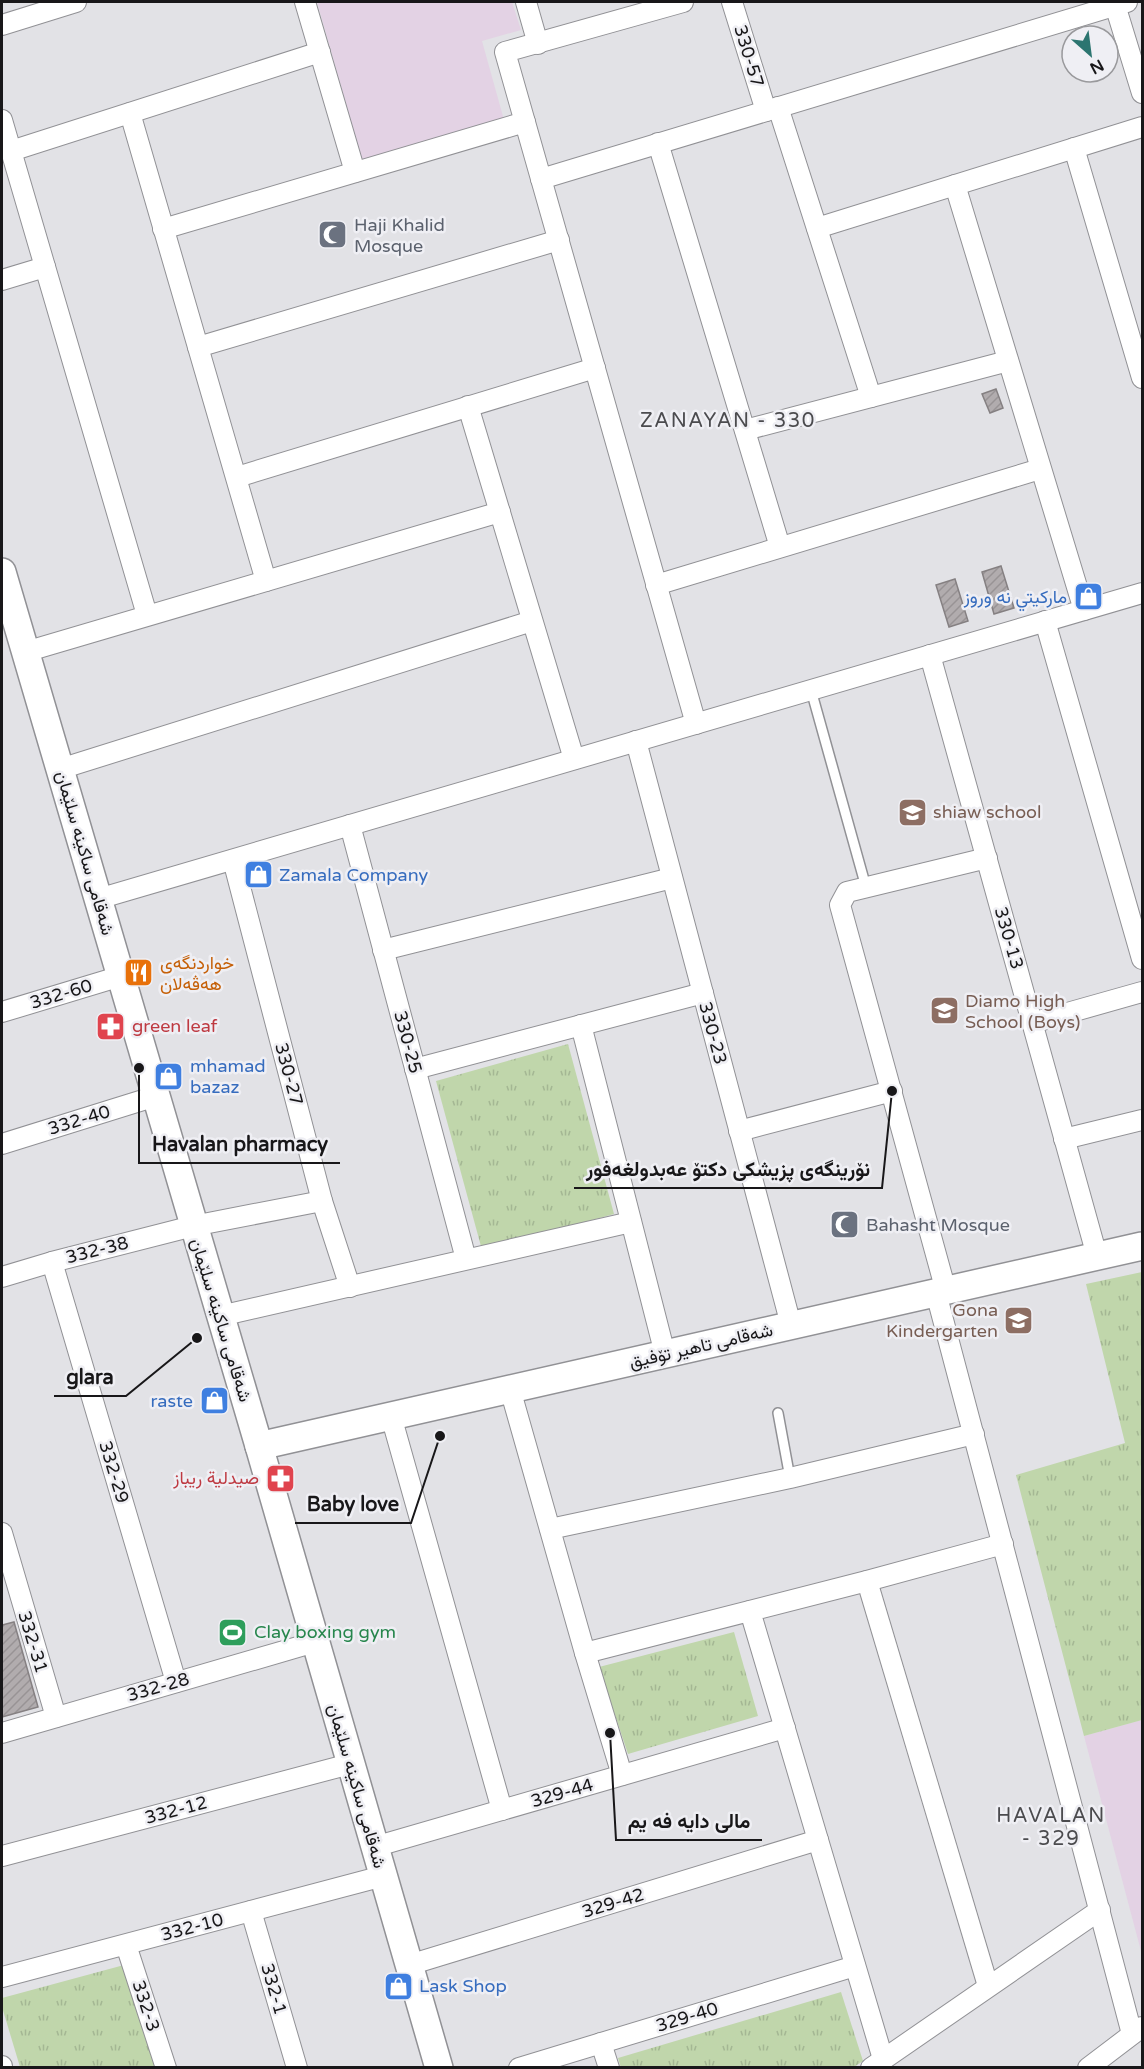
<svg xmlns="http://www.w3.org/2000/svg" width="1144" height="2069" viewBox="0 0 1144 2069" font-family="'Varela Round',Vazirmatn,sans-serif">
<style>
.education{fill:#e3d2e4}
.grass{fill:url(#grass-tufts)}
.building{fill:url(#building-hatch);stroke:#858082;stroke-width:1.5}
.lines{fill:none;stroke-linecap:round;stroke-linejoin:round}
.lane-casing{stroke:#919195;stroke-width:12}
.street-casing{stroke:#919195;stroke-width:22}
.secondary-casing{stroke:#919195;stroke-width:30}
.lane{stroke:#fff;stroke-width:9}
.street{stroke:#fff;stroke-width:20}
.secondary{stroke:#fff;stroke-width:27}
.labels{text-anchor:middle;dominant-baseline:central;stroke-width:5;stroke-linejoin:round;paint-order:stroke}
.street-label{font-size:18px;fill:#181719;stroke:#efeff4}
.worship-label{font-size:18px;fill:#5b616d;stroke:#efeff4;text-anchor:start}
.shop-label{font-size:18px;fill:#366cbe;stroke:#efeff4;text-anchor:start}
.education-label{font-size:18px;fill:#785e54;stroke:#efeff4;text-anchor:start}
.food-label{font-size:18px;fill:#c56008;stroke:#efeff4;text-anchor:start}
.health-label{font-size:18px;fill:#be3a42;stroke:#efeff4;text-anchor:start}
.leisure-label{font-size:18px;fill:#27864d;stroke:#efeff4;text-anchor:start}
.neighbourhood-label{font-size:20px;letter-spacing:1.5px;fill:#4b4b4e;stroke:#efeff4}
.leader{fill:none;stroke:#181719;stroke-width:2}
.callout-dot{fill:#181719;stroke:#efeff4;stroke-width:2}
.callout-label{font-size:20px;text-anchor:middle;font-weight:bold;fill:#181719;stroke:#efeff4;stroke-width:5;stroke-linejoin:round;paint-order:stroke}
</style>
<defs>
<pattern id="grass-tufts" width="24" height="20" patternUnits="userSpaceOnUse" patternTransform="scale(1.5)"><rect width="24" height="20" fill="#c0d6ab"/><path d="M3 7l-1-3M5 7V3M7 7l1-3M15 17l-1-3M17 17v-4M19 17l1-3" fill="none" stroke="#a4b793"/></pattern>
<pattern id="building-hatch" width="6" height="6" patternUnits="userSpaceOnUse" patternTransform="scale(1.5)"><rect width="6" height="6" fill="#b1acae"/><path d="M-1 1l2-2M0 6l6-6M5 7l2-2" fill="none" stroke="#989395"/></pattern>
</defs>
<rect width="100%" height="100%" fill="#e2e2e6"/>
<g class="education">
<polygon points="317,2 512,2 521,30 482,41 504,120 362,160"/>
<polygon points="1142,1720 1142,1955 1084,1736"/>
</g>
<g class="grass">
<polygon points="568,1044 614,1214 482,1250 436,1081"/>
<polygon points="1142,1272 1142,1720 1084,1736 1016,1475 1125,1443 1086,1284"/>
<polygon points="734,1632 758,1716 628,1754 599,1667"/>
<polygon points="124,1965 157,2067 20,2067 2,2007 2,1998"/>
<polygon points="841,1992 863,2061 854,2067 621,2068 618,2058"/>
</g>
<g class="building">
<polygon points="996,389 1003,408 990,413 982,394"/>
<polygon points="1001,566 1014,608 994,614 982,572"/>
<polygon points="955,579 968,621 949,627 936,585"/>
<polygon points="14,1622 38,1707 2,1717 2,1625"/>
</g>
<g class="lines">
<defs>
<g id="lane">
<polyline points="811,690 866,887"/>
<polyline points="778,1413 790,1478"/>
</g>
<g id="street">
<polyline points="305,2 355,172"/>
<polyline points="526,2 538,44"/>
<polyline points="683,2 505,52 696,724"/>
<polyline points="732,2 766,111"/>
<polyline points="1115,5 1142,93"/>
<polyline points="2,25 76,2"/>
<polyline points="778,107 871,397"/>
<polyline points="130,113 266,581"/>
<polyline points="2,120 147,615"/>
<polyline points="658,143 780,547"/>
<polyline points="1074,148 1142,378"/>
<polyline points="11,151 320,52"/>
<polyline points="541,179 1127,2"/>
<polyline points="955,185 1084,610"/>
<polyline points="817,228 1142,127"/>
<polyline points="163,229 525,122"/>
<polyline points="2,280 45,267"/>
<polyline points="198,347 559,240"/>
<polyline points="468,406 574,759"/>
<polyline points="745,430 1008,361"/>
<polyline points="237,477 595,368"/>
<polyline points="656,585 1040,469"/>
<polyline points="1045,621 1142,959"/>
<polyline points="25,652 500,512"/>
<polyline points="930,655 1097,1256"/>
<polyline points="636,741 791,1325"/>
<polyline points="60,769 532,621"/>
<polyline points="350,825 466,1259"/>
<polyline points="233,860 322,1201 350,1287"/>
<polyline points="98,899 1142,593"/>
<polyline points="383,950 672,878"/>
<polyline points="2,1012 121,976"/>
<polyline points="1032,1023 1142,992"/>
<polyline points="581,1025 665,1354"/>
<polyline points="415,1069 703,993"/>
<polyline points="739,1131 892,1091"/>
<polyline points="1064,1139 1142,1120"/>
<polyline points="2,1144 156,1096"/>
<polyline points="52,1262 176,1682"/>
<polyline points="2,1277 52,1262 193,1226 322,1201"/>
<polyline points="946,1291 840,905 847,892 987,858"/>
<polyline points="936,1293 1132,2034"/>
<polyline points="220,1316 631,1222"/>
<polyline points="510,1389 585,1653 622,1775"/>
<polyline points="391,1416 502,1810"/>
<polyline points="550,1529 790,1478 974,1434"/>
<polyline points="2,1533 56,1717"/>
<polyline points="867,1581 988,1986"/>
<polyline points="750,1611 883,2059"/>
<polyline points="585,1653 867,1581 1003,1544"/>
<polyline points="2,1733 315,1642"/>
<polyline points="374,1847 785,1728"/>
<polyline points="2,1856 350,1764"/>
<polyline points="251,1911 297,2068"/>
<polyline points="126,1945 166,2068"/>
<polyline points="409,1965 818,1840"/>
<polyline points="2,1977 383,1876"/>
<polyline points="601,2043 609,2068"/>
<polyline points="2,2066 2,2068"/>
<polyline points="519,2068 855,1966"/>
<polyline points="871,2068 1100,1910"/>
<polyline points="1088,2068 1142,2027"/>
</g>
<g id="secondary">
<polyline points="2,572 259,1446 439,2068"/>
<polyline points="259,1446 1142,1246"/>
</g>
</defs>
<use href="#lane" class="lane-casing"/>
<use href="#street" class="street-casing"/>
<use href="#secondary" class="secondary-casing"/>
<use href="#lane" class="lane"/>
<use href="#street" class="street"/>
<use href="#secondary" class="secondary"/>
</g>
<defs>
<symbol id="mosque-square" viewBox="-11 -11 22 22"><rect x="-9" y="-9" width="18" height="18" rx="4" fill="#6b7280" stroke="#efeff4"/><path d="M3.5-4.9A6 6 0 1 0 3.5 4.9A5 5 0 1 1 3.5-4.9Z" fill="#fff"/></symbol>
<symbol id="shop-square" viewBox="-11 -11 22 22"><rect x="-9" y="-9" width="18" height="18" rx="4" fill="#3f7fe0" stroke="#efeff4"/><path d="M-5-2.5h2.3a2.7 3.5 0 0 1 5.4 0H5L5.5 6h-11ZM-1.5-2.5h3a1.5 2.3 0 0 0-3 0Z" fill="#fff"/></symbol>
<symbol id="school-square" viewBox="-11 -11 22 22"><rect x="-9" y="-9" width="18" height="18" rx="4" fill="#8d6e63" stroke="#efeff4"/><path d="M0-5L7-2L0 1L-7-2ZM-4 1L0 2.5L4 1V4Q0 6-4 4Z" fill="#fff"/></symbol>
<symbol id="restaurant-square" viewBox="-11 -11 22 22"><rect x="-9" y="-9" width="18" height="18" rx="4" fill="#e8710a" stroke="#efeff4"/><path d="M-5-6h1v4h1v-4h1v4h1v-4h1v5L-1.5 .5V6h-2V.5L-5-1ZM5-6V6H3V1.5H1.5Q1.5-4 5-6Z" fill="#fff"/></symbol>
<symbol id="pharmacy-square" viewBox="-11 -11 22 22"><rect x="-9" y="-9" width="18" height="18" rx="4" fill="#e0444e" stroke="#efeff4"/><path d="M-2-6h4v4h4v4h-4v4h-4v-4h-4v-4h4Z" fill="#fff"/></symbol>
<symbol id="stadium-square" viewBox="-11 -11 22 22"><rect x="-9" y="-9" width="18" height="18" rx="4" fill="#2e9e5b" stroke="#efeff4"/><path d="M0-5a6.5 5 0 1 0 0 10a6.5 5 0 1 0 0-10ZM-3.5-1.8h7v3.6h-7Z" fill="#fff"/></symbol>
</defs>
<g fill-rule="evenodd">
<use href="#mosque-square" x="316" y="218" width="33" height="33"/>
<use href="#shop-square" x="1072" y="580" width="33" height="33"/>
<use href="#school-square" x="896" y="796" width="33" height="33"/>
<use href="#shop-square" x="242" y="858" width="33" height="33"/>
<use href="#restaurant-square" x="122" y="956" width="33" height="33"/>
<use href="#school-square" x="928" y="994" width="33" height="33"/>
<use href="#pharmacy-square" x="94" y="1010" width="33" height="33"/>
<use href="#shop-square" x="152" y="1060" width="33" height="33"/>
<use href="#mosque-square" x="828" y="1208" width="33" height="33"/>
<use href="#school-square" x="1002" y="1304" width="33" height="33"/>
<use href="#shop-square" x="198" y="1384" width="33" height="33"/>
<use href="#pharmacy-square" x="264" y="1462" width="33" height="33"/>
<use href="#stadium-square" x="216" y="1616" width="33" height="33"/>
<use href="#shop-square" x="382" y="1970" width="33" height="33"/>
</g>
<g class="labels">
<g class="street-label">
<text transform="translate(749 56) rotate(73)">330-57</text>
<text transform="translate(85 853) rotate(74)">شەقامی ساکینە سلێمان</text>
<text transform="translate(1009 938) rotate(74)">330-13</text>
<text transform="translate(61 994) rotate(-17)">332-60</text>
<text transform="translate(713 1033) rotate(75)">330-23</text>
<text transform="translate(408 1042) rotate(75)">330-25</text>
<text transform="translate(289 1074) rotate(75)">330-27</text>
<text transform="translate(79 1120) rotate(-17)">332-40</text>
<text transform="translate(97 1250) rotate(-14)">332-38</text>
<text transform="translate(221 1320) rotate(73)">شەقامی ساکینە سلێمان</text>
<text transform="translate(701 1346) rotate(-13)">شەقامی تاهیر تۆفیق</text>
<text transform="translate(114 1472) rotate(73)">332-29</text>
<text transform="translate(33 1642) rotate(73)">332-31</text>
<text transform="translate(158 1687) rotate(-16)">332-28</text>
<text transform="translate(357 1786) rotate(74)">شەقامی ساکینە سلێمان</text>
<text transform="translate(562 1793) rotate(-16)">329-44</text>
<text transform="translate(176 1810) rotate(-15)">332-12</text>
<text transform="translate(613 1903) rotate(-17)">329-42</text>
<text transform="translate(192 1927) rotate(-15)">332-10</text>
<text transform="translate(274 1989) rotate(74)">332-1</text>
<text transform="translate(146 2006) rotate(72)">332-3</text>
<text transform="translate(687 2017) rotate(-17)">329-40</text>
</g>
<g class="worship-label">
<text x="354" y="225">Haji Khalid<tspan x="354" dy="21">Mosque</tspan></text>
<text x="866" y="1225">Bahasht Mosque</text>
</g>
<g class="shop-label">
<text x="1067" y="597" text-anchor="end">ماركيتي نه وروز</text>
<text x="279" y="875">Zamala Company</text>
<text x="190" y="1066">mhamad<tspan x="190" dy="21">bazaz</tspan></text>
<text x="193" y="1401" text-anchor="end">raste</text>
<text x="419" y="1986">Lask Shop</text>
</g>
<g class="education-label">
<text x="933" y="812">shiaw school</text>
<text x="965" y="1001">Diamo High<tspan x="965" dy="21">School (Boys)</tspan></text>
<text x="998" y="1310" text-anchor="end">Gona<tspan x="998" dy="21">Kindergarten</tspan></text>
</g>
<g class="food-label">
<text x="160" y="963">خواردنگەی<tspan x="160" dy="21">هەڤەلان</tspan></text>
</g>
<g class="health-label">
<text x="132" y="1026">green leaf</text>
<text x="259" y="1478" text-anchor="end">صيدلية ريباز</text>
</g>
<g class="leisure-label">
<text x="254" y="1632">Clay boxing gym</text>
</g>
<g class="neighbourhood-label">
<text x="728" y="421">ZANAYAN - 330</text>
<text x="1051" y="1816">HAVALAN<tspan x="1051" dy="23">- 329</tspan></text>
</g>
</g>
<path class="leader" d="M139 1068L139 1163H340M892 1091L882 1188H574M197 1338L126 1396H54M440 1436L411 1523H295M610 1733L616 1840H762"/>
<g class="callout-dot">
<circle cx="139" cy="1068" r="6"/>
<circle cx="892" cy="1091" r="6"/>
<circle cx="197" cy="1338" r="6"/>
<circle cx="440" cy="1436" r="6"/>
<circle cx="610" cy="1733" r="6"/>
</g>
<g class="callout-label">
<text x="240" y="1151">Havalan pharmacy</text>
<text x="728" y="1176">نۆرینگەی پزیشکی دکتۆ عەبدولغەفور</text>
<text x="90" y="1384">glara</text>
<text x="353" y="1511">Baby love</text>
<text x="689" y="1828">مالى دايه فه يم</text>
</g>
<rect width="1144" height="2069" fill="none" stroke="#181719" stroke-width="6"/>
<g transform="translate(1090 54) rotate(152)"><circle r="28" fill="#efeff4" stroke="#99999c" stroke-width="1.5"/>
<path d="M0-4.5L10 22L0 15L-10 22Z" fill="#2c7570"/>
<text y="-9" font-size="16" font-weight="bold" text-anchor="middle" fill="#181719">N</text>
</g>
</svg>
